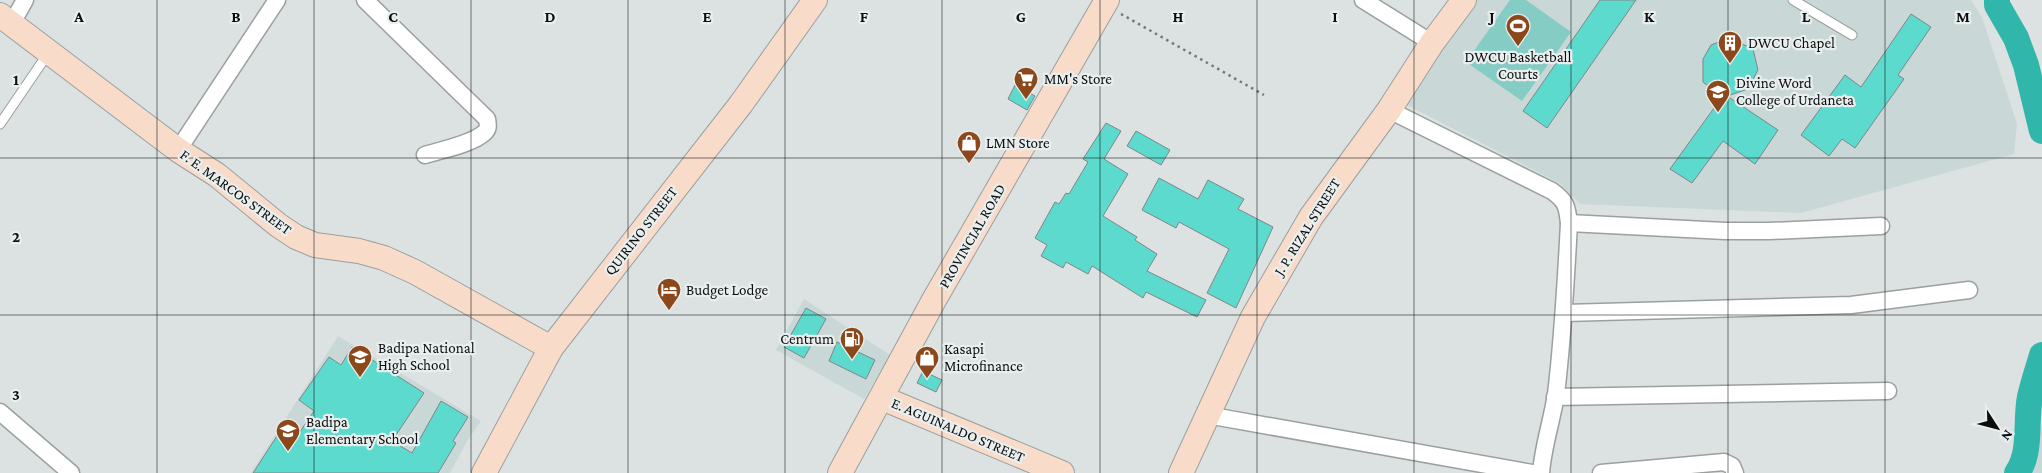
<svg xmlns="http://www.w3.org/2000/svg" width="2042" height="473" viewBox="0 0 2042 473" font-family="'Crimson Pro',serif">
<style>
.built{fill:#c9d8d6}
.green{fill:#85ccc4}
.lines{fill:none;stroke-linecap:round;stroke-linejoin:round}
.river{stroke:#31b6ab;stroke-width:26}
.building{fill:#5ddace;stroke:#818686}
.lane-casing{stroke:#9aa09f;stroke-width:11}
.street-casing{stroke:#9aa09f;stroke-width:19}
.secondary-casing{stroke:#9aa09f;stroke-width:26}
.path{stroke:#757978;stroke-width:2.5;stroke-dasharray:2.5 4;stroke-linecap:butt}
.lane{stroke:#fff;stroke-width:9}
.street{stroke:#fff;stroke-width:16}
.secondary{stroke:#f9dbc9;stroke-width:24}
.grid{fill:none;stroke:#0c0e0e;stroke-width:1;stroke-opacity:0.55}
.labels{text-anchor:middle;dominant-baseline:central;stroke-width:4.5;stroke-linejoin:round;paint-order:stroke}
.poi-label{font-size:15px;fill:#0c0e0e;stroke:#e9efee;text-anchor:start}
.street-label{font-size:15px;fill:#0c0e0e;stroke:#e9efee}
.grid-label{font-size:16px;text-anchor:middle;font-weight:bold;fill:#0c0e0e;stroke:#e9efee;stroke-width:4.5;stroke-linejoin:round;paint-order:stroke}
</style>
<rect width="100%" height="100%" fill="#dce2e1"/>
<g class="built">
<polygon points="1477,0 1971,0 1982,17 2017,124 2014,154 1801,213 1580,204 1559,183 1403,103"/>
<polygon points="804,299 890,355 864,399 776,350"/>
<polygon points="338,336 481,421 467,441 450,473 251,473"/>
<polygon points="2042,425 2042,473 2027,473"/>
</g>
<polygon class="green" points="1510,0 1526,0 1571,32 1522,101 1466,62"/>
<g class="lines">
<g class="river">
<polyline points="1997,0 1997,5 2016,38 2026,65 2042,131"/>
<path d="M 2017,473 C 2032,452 2025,421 2030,397 C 2033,383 2038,369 2042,355"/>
</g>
</g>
<g class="building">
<polygon points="1600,0 1636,0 1547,128 1523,111"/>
<polygon points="1911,14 1931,27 1898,75 1904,79 1855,148 1842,139 1829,156 1801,135 1845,75 1861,87"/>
<polygon points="1729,38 1753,49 1758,70 1748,89 1727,96 1778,130 1755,164 1723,141 1692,183 1670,169 1722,97 1703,82 1703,59 1711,45"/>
<polygon points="1015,85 1035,96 1027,110 1008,99"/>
<polygon points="1106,123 1121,131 1104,159 1128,174 1103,216 1137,237 1135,240 1157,254 1147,271 1206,300 1197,317 1146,292 1143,298 1092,266 1088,274 1066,262 1063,268 1041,256 1047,245 1035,238 1055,202 1059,204 1066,193 1069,194 1088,162 1083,159"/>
<polygon points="1136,131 1170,150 1161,165 1127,146"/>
<polygon points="1159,178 1198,199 1208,180 1244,199 1238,209 1273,227 1236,308 1207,293 1229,249 1179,222 1176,228 1142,210"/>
<polygon points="806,308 826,319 804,358 784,347"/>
<polygon points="837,342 875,360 866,379 829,361"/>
<polygon points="352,347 424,393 392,441 412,453 441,401 468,417 453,441 456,443 438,473 253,473 277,436 291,445 314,411 299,400 329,357 341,365"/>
<polygon points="923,371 942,380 936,392 917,383"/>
</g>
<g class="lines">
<defs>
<g id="lane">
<polyline points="1793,0 1852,35"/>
<polyline points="0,124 49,52"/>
</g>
<g id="street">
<path d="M 365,0 L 487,119 C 488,125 489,129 484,133 C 472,144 441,150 425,155"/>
<polyline points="1363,0 1432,43"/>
<polyline points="12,23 25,0"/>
<path d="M 1389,110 L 1552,191 C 1566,201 1567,206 1569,223 C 1566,280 1563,337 1556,394 C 1552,421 1543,446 1541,473"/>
<polyline points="178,150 277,0"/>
<polyline points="1569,223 1725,231 1770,231 1881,226"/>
<polyline points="1565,313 1851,305 1969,290"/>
<polyline points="1555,397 1888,391"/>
<polyline points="0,412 71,473"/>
<polyline points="1207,415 1532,473"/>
<polyline points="1601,473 1724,462 1732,466 1735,473"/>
</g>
<g id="secondary">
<polyline points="0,15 178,150 217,175 278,225 296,237 315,245 359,251 384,258 415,272 551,348"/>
<polyline points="882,398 1062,473"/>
<polyline points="484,473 551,348 741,104 815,0"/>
<polyline points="840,473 934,300 1107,0"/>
<polyline points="1181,473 1253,317 1311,217 1389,110 1432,43 1464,0"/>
</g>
</defs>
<use href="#lane" class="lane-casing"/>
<use href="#street" class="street-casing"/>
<use href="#secondary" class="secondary-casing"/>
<polyline class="path" points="1121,14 1264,95"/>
<use href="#lane" class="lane"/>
<use href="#street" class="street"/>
<use href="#secondary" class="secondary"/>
</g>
<path class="grid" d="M 157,0 L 157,473M 314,0 L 314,473M 471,0 L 471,473M 628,0 L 628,473M 785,0 L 785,473M 942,0 L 942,473M 1100,0 L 1100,473M 1257,0 L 1257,473M 1414,0 L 1414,473M 1571,0 L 1571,473M 1728,0 L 1728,473M 1885,0 L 1885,473M 0,158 L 2042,158M 0,315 L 2042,315"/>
<defs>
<symbol id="stadium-pin" viewBox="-11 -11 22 30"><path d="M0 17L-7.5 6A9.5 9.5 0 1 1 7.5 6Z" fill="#8c481b" stroke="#e9efee"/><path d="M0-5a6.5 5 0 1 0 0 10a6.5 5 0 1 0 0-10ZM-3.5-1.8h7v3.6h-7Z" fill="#fff"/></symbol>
<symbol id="building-pin" viewBox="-11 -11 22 30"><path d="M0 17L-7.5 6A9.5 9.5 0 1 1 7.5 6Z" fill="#8c481b" stroke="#e9efee"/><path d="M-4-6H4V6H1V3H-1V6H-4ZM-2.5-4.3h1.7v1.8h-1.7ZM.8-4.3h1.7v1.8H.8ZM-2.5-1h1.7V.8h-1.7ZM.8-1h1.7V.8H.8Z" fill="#fff"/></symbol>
<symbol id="supermarket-pin" viewBox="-11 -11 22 30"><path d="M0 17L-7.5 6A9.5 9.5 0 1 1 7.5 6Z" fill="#8c481b" stroke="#e9efee"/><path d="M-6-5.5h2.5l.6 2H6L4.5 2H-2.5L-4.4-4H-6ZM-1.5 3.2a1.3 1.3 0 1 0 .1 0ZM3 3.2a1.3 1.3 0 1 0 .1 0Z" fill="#fff"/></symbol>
<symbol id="university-pin" viewBox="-11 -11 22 30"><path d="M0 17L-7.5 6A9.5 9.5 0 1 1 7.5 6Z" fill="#8c481b" stroke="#e9efee"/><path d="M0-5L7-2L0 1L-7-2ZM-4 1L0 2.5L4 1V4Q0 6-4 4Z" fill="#fff"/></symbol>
<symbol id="shop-pin" viewBox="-11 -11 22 30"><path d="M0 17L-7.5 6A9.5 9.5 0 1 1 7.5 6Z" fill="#8c481b" stroke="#e9efee"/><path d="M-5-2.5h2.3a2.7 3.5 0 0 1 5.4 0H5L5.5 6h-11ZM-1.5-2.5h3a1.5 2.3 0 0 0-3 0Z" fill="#fff"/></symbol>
<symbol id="hotel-pin" viewBox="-11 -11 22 30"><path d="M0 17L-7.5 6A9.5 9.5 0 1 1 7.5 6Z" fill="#8c481b" stroke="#e9efee"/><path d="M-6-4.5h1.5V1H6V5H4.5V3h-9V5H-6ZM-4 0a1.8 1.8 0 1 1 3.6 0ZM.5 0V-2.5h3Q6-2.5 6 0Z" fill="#fff"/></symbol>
<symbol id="fuel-pin" viewBox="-11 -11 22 30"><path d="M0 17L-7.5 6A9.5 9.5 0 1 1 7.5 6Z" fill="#8c481b" stroke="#e9efee"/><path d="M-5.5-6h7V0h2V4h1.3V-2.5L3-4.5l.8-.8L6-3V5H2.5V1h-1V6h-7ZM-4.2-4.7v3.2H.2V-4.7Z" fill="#fff"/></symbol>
<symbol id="school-pin" viewBox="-11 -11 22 30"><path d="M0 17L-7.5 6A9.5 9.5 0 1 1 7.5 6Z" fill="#8c481b" stroke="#e9efee"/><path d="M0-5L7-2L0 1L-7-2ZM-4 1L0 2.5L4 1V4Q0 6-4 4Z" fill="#fff"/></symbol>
</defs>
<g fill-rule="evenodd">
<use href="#stadium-pin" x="1504" y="12" width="28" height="38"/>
<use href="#building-pin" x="1716" y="29" width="28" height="38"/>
<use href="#supermarket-pin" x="1012" y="65" width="28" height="38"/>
<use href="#university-pin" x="1704" y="78" width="28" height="38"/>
<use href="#shop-pin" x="955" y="129" width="28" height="38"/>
<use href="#hotel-pin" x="655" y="276" width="28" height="38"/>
<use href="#fuel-pin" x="838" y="325" width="28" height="38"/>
<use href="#school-pin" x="346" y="343" width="28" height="38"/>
<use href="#shop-pin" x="913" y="344" width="28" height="38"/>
<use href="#school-pin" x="274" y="417" width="28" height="38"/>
</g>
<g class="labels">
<g class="poi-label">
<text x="1748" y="43">DWCU Chapel</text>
<text x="1518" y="57" text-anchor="middle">DWCU Basketball<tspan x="1518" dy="17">Courts</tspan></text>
<text x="1044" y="79">MM's Store</text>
<text x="1736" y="83">Divine Word<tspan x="1736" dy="17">College of Urdaneta</tspan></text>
<text x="986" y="143">LMN Store</text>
<text x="686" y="290">Budget Lodge</text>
<text x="834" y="339" text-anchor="end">Centrum</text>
<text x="378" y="348">Badipa National<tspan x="378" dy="17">High School</tspan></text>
<text x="944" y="349">Kasapi<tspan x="944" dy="17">Microfinance</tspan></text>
<text x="306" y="422">Badipa<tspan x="306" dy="17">Elementary School</tspan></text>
</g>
<g class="street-label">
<text transform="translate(236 192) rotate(36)">F. E. MARCOS STREET</text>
<text transform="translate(1307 227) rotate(-58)">J. P. RIZAL STREET</text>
<text transform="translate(641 231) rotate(-52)">QUIRINO STREET</text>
<text transform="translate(972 236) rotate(-60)">PROVINCIAL ROAD</text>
<text transform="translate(958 430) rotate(23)">E. AGUINALDO STREET</text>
</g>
</g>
<g class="grid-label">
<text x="79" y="22">A</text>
<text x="236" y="22">B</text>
<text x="393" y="22">C</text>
<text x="550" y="22">D</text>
<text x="707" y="22">E</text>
<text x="864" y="22">F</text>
<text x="1021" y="22">G</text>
<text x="1178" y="22">H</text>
<text x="1335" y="22">I</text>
<text x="1492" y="22">J</text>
<text x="1649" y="22">K</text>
<text x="1806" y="22">L</text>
<text x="1963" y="22">M</text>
<text x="16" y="85">1</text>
<text x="16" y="242">2</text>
<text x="16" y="400">3</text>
</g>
<g transform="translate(1997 428) rotate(126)" stroke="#e9efee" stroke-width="4" paint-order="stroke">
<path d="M0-4L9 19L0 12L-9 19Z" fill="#0c0e0e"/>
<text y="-8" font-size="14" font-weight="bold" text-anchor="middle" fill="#0c0e0e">N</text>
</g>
</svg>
